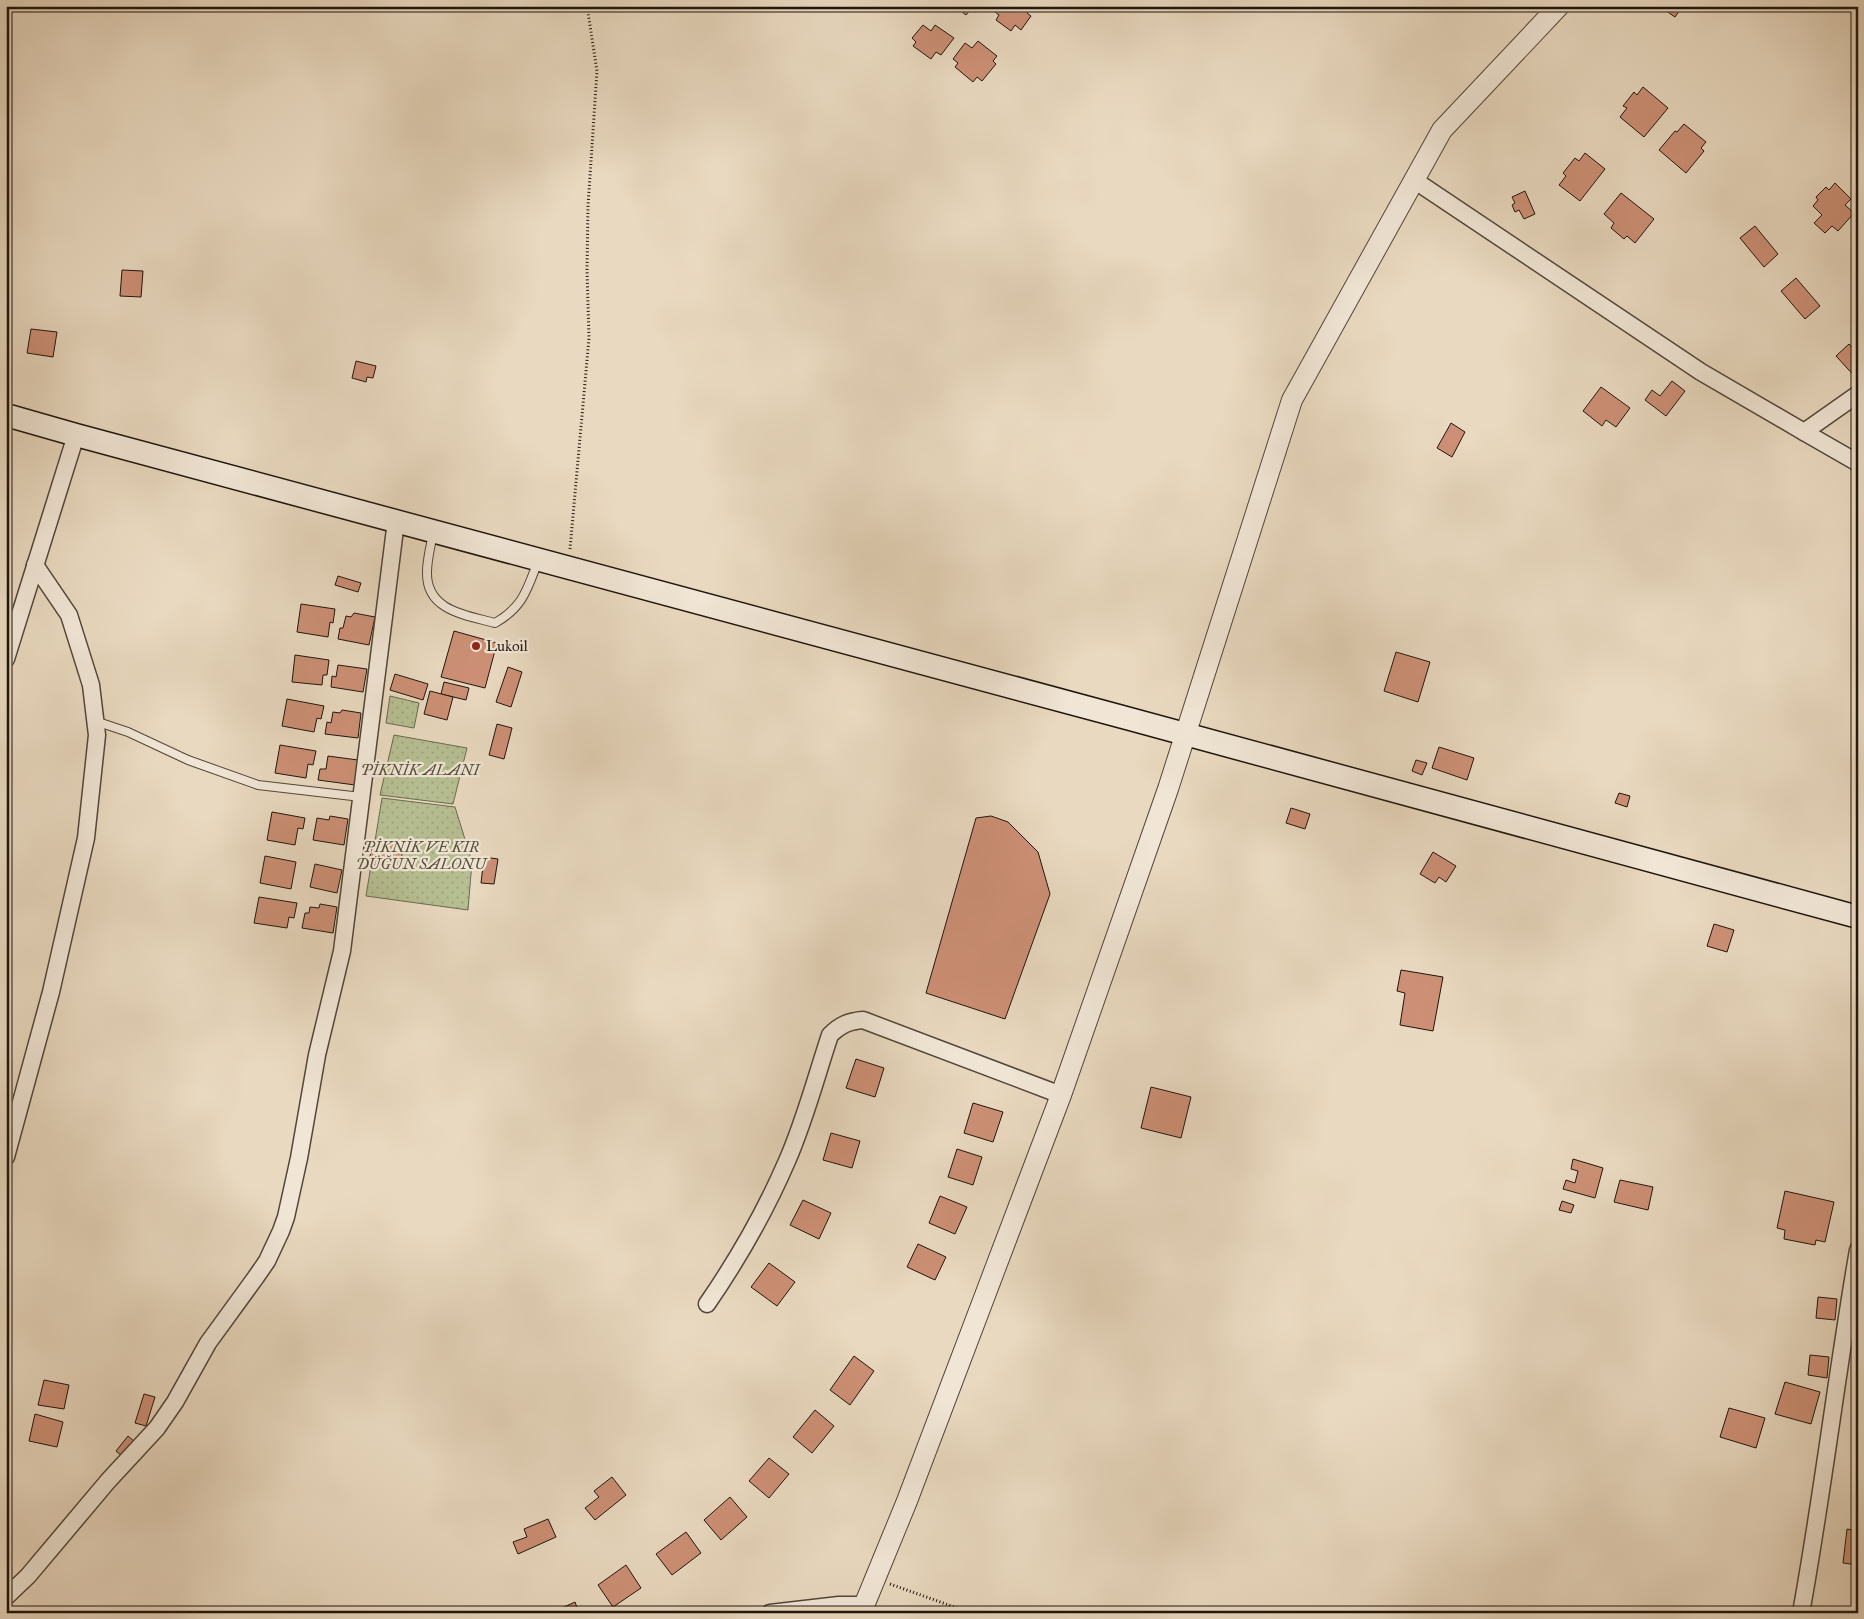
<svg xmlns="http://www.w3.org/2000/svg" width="1864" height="1619" viewBox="0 0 1864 1619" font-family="'IM FELL Great Primer',serif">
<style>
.park{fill:url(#park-dots);stroke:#6a6a4f}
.building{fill:#cd9076;stroke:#1f150c}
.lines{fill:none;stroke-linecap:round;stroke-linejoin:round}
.service-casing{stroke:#524639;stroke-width:10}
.minor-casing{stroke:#524639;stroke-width:19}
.tertiary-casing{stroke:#524639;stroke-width:22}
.secondary-casing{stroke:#1f150c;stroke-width:25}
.path{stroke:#1f150c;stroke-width:3;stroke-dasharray:1 2.5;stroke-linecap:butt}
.service{stroke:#f1e6d6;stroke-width:8}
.minor{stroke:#f1e6d6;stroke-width:16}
.tertiary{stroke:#f1e6d6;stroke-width:20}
.secondary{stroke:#f1e6d6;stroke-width:22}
.poi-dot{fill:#8f2418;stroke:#f1e6d6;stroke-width:2}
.labels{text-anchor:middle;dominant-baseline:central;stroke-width:4.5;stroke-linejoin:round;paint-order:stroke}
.poi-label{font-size:15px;fill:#1f150c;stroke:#f1e6d6;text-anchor:start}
.park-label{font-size:15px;font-style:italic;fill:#54503b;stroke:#f1e6d6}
</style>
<defs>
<pattern id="park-dots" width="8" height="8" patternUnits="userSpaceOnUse" patternTransform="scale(1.25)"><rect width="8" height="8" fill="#b6bf92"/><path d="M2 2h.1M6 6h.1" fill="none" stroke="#9ca37d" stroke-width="1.8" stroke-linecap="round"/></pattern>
</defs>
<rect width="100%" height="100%" fill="#e9d9c0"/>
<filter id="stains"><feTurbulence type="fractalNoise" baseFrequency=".004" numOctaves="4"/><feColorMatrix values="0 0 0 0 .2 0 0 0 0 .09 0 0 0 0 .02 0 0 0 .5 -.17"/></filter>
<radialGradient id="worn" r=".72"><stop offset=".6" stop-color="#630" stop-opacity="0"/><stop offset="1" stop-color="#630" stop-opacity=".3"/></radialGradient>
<g class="park">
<polygon points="390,696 419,703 414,728 386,723"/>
<polygon points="394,735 467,748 453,804 380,795"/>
<polygon points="382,798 455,807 472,862 468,910 366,896"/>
</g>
<g class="building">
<polygon points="954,6 979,6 974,12 971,9 966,15"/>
<polygon points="999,6 1027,6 1030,8 1027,13 1031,16 1021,30 1015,25 1011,31 996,20 999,15 995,12"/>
<polygon points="1663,6 1681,6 1682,7 1675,17 1662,8"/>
<polygon points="923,25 931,31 935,25 954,38 941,55 936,52 931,59 913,46 916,42 912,38"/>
<polygon points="978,41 997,56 993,61 996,64 982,81 977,77 973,82 955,67 958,63 953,59 965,43 972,48"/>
<polygon points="1643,87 1668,108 1644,137 1620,117 1627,108 1623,106 1634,92 1637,95"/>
<polygon points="1684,124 1706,142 1701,148 1704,151 1686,173 1659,150 1675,131 1677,132"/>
<polygon points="1585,153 1605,169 1580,201 1559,185 1566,176 1563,173 1575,158 1579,161"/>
<polygon points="1835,183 1851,199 1845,205 1854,213 1838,231 1832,226 1825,233 1814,223 1822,215 1813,206 1818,200 1816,197 1826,187 1829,190"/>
<polygon points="1525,191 1535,214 1524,219 1519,210 1515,212 1512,205 1515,203 1512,197"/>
<polygon points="1621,193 1654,219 1635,243 1627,236 1624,239 1611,228 1614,223 1604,214"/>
<polygon points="1755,226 1778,254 1764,267 1740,238"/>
<polygon points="122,270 143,271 141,297 120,296"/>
<polygon points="1796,278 1820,306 1805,319 1781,291"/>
<polygon points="31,329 57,332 53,357 27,353"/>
<polygon points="1849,344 1858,354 1858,380 1836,356"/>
<polygon points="356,361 376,366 373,378 367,377 366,382 352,378"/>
<polygon points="1672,381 1685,391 1666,416 1645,400 1652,390 1660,396"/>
<polygon points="1601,387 1630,408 1616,427 1606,420 1602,426 1583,411"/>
<polygon points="1451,423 1465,432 1452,457 1437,448"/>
<polygon points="338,576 361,583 358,592 335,585"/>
<polygon points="301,604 335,609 333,623 330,622 328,637 297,632"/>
<polygon points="354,613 375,617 369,645 338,639 340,628 343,628 346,616 351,617"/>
<polygon points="454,631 497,643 485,688 441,677"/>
<polygon points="1396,652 1430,662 1418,702 1384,691"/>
<polygon points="295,655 329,660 327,675 323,675 322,685 292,682"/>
<polygon points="338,665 367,669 363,692 331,687 332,676 336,677"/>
<polygon points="508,667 522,672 511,707 496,702"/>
<polygon points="395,674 428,684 423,700 390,690"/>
<polygon points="444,682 469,688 466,700 441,694"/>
<polygon points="430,691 453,697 447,720 424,714"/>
<polygon points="287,699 324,706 321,719 317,718 314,732 282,726"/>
<polygon points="342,710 361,713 358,738 325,734 327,722 331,723 333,712 340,713"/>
<polygon points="497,724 512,728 504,759 489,755"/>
<polygon points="280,745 316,751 313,765 308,764 306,778 275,773"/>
<polygon points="1439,747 1474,758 1467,780 1432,768"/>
<polygon points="328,756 358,760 355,785 318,780 320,769 326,769"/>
<polygon points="1416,760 1427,763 1422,775 1412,771"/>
<polygon points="1619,793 1630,796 1627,807 1615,803"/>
<polygon points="1291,808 1310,814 1305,829 1286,823"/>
<polygon points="272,812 305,818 303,829 298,828 295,845 267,840"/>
<polygon points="330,816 348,819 344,845 313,840 317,818 329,820"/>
<polygon points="991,816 1008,822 1038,852 1050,894 1005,1019 926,993 976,818"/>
<polygon points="374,840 404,845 399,869 368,864"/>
<polygon points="1433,852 1456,866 1446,882 1439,877 1435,883 1420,874"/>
<polygon points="265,856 296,862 291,889 260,883"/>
<polygon points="484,857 498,859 494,884 481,883"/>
<polygon points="315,864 342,870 337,893 310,887"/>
<polygon points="259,897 297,903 294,918 289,917 287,928 254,923"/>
<polygon points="320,904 337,907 333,933 302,928 305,913 309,913 310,907 319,908"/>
<polygon points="1714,924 1734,930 1727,952 1707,946"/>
<polygon points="1401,970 1443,977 1433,1031 1400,1025 1405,993 1397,991"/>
<polygon points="856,1059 884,1068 875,1097 846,1088"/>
<polygon points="1151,1087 1191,1097 1181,1138 1141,1128"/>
<polygon points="973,1103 1003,1112 993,1142 964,1133"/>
<polygon points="831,1133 860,1141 852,1168 823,1160"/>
<polygon points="957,1149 982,1157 973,1185 948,1177"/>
<polygon points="1573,1159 1603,1168 1595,1198 1563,1189 1566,1180 1575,1183 1578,1171 1571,1169"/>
<polygon points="1620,1180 1653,1187 1648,1210 1614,1202"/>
<polygon points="1785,1191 1834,1202 1825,1242 1816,1240 1815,1245 1784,1239 1785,1230 1777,1228"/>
<polygon points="940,1196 967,1207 955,1234 929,1223"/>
<polygon points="803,1200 831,1213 819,1239 790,1225"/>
<polygon points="1562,1201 1574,1205 1571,1213 1559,1210"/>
<polygon points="918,1244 946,1257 935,1280 907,1267"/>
<polygon points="769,1263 795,1282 777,1306 751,1287"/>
<polygon points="1818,1297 1837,1299 1835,1320 1816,1318"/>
<polygon points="1810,1355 1829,1357 1827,1378 1808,1375"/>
<polygon points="854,1356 874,1371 850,1405 830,1390"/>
<polygon points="44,1380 69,1385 64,1409 38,1405"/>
<polygon points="1785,1382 1820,1392 1811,1424 1775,1414"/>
<polygon points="144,1394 155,1397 146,1426 135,1423"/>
<polygon points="1729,1408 1765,1418 1756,1448 1720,1437"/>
<polygon points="815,1410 834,1426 812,1453 793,1437"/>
<polygon points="35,1414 63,1422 57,1447 29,1441"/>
<polygon points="128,1436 135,1442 122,1456 116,1451"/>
<polygon points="769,1458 789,1474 769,1498 749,1481"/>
<polygon points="612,1477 626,1495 595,1520 585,1508 599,1497 594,1491"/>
<polygon points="730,1497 747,1517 721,1540 704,1520"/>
<polygon points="548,1519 556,1537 518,1554 513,1542 527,1537 524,1529"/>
<polygon points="1847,1529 1858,1531 1858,1565 1843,1563"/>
<polygon points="686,1532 701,1553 672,1575 656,1554"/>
<polygon points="626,1565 641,1588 613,1607 598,1585"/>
<polygon points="575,1602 579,1613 551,1613"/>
<polygon points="172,1607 179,1613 167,1613"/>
</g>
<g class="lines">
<defs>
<g id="service">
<path d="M 433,533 C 431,545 427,559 427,572 C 426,611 466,615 495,623 C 523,607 527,590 538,561"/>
<polyline points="95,721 128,732 188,760 258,785 361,797"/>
</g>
<g id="minor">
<polyline points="1414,180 1701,372 1804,432"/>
<polyline points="1858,394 1804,432 1858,463"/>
<polyline points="6,659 76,435"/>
<polyline points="6,1157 51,992 86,838 97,735 91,685 69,615 35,565"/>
<path d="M 707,1304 C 738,1259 765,1212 787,1161 C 805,1120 816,1077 830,1035 C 840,1025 849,1021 863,1020 L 1061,1095"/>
<polyline points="6,1597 28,1576 108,1481 157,1428 175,1402 208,1343 256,1277 267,1261 281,1231 286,1217 299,1158 317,1055 342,951 396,521"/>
<polyline points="770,1613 839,1605 864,1605"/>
<path d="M 1801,1613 C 1823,1492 1837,1371 1858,1250"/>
</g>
<polyline id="tertiary" points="861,1613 907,1501 1061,1095 1168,789 1292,400 1442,130 1559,6"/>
<polyline id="secondary" points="6,415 76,435 1130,719 1858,917"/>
</defs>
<use href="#service" class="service-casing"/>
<use href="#minor" class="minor-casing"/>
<use href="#tertiary" class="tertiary-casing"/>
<use href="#secondary" class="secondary-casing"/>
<g class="path">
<polyline points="570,549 589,338 587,270 588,206 597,71 587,6"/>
<polyline points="890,1584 971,1613"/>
</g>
<use href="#service" class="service"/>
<use href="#minor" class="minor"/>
<use href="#tertiary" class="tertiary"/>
<use href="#secondary" class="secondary"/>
</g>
<circle class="poi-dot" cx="476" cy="646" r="5"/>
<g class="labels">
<g class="poi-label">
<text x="486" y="646">Lukoil</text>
</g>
<g class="park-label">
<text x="420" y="770">PİKNİK ALANI</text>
<text x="421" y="847">PİKNİK VE KIR<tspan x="421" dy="17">DÜĞUN SALONU</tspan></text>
</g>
</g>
<rect width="1864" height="1619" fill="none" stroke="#e9d9c0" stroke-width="25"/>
<rect x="8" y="8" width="1849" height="1604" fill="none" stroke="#1f150c" stroke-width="2.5"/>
<rect x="12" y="12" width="1839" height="1594" fill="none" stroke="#1f150c"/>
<rect width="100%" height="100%" filter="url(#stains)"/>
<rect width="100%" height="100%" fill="url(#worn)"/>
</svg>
